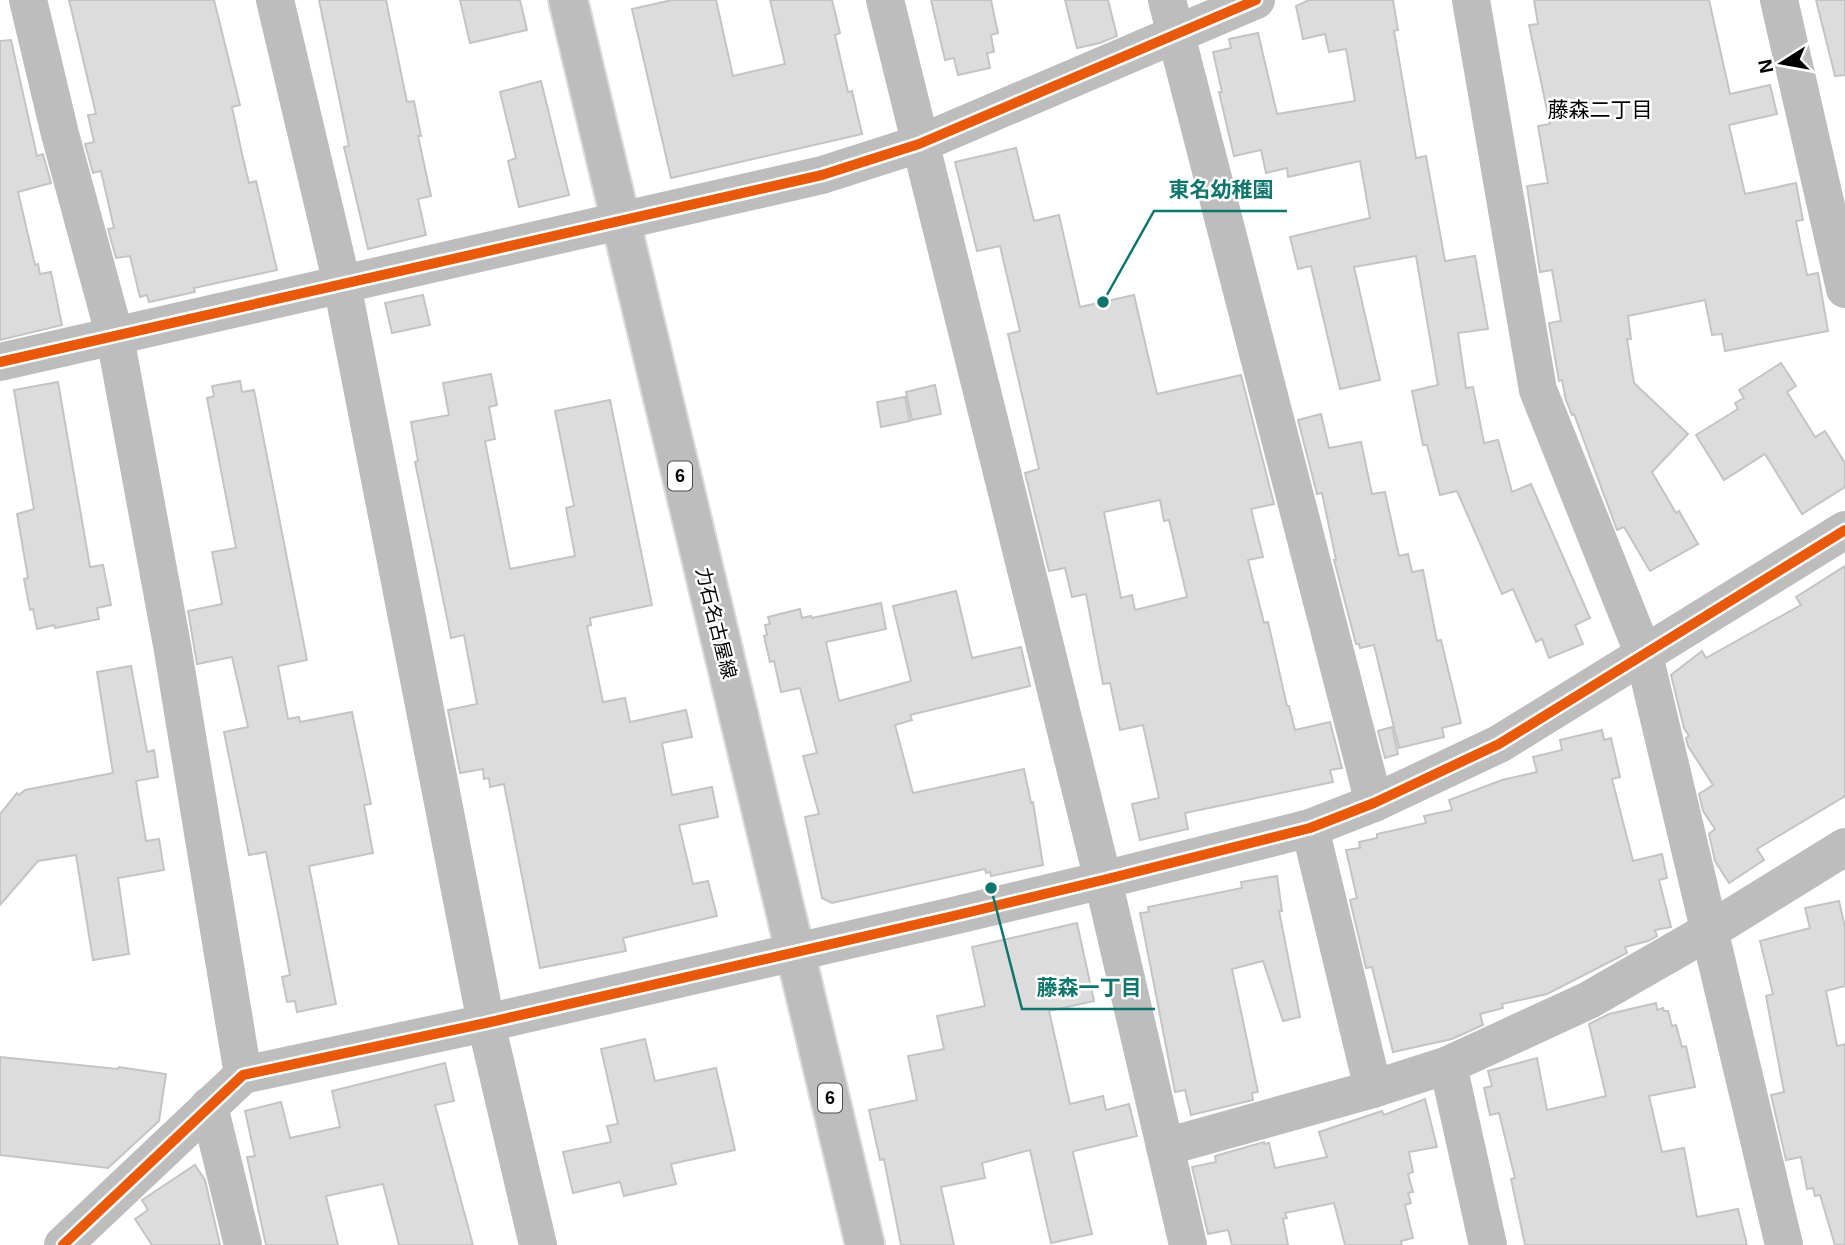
<svg xmlns="http://www.w3.org/2000/svg" width="1845" height="1245" viewBox="0 0 1845 1245" font-family="Helvetica,'Noto Sans JP',sans-serif">
<style>
.building{fill:#dcdcdc;stroke:#c4c4c4;stroke-width:2;fill-rule:evenodd}
.lines{fill:none;stroke-linecap:round;stroke-linejoin:round}
.major-casing{stroke:#dbdbdb;stroke-width:42}
.minor{stroke:#bdbdbd;stroke-width:38}
.major{stroke:#bdbdbd;stroke-width:38}
.cycleway-casing{stroke:#fff;stroke-width:15}
.cycleway{stroke:#e8590c;stroke-width:10}
.labels{text-anchor:middle;dominant-baseline:central;stroke-width:5;stroke-linejoin:round;paint-order:stroke}
.shield{fill:#fff;stroke:#4c4c4c;stroke-width:2}
.shield-label{font-size:18px;font-weight:bold;fill:#000}
.street-label{font-size:19px;fill:#000;stroke:#fff}
.neighbourhood-label{font-size:21px;fill:#000;stroke:#fff}
.leader{fill:none;stroke:#0f766e;stroke-width:2.5}
.callout-dot{fill:#0f766e;stroke:#fff;stroke-width:2.5}
.callout-label{font-size:21px;text-anchor:middle;font-weight:bold;fill:#0f766e;stroke:#fff;stroke-width:5;stroke-linejoin:round;paint-order:stroke}
</style>
<rect width="100%" height="100%" fill="#fff"/>
<g class="building">
<polygon points="69,0 214,0 240,105 232,107 242,154 249,183 256,181 277,270 194,288 195,292 149,302 147,295 140,297 130,256 116,258 108,229 114,228 101,171 93,173 85,144 94,142 88,115 96,114"/>
<polygon points="319,0 386,0 407,102 414,101 421,136 418,136 431,196 418,199 426,235 368,249 344,147 349,146"/>
<polygon points="460,0 520,0 527,30 470,43"/>
<polygon points="672,0 716,0 733,76 785,64 770,0 832,0 840,33 835,35 848,92 852,91 862,134 671,178 632,9"/>
<polygon points="931,0 991,0 998,33 991,35 994,52 987,53 990,68 958,75 954,58 945,60"/>
<polygon points="1065,0 1108,0 1117,36 1100,43 1077,48"/>
<polygon points="1309,0 1393,0 1398,30 1394,31 1416,158 1426,156 1445,261 1475,256 1488,329 1458,333 1466,388 1473,387 1484,443 1498,440 1512,492 1531,484 1590,618 1575,625 1583,644 1549,658 1542,639 1536,642 1513,589 1502,594 1457,491 1440,495 1427,445 1423,445 1412,391 1438,385 1416,256 1354,267 1380,380 1340,389 1311,266 1298,269 1290,237 1370,218 1360,161 1288,177 1287,168 1266,173 1261,150 1234,156 1219,92 1222,92 1213,52 1231,48 1229,39 1258,33 1277,114 1355,101 1346,49 1329,52 1325,34 1303,39 1296,6"/>
<polygon points="1534,0 1709,0 1730,94 1770,85 1777,114 1729,125 1745,194 1796,183 1803,220 1796,221 1807,275 1818,273 1828,331 1725,351 1722,334 1712,335 1705,300 1628,316 1631,339 1627,339 1634,383 1688,434 1652,472 1676,513 1679,511 1698,544 1650,571 1624,527 1617,530 1574,414 1572,415 1566,400 1562,380 1559,381 1549,323 1561,321 1552,270 1540,272 1527,186 1548,183 1538,126 1550,124 1529,25 1538,24"/>
<polygon points="1816,0 1845,0 1845,75 1835,76"/>
<polygon points="11,40 37,156 43,154 51,183 18,192 35,265 38,264 40,274 51,272 62,325 0,340 0,41"/>
<polygon points="541,81 569,195 519,207 508,161 516,158 500,92"/>
<path d="M 1016,148 L 1034,221 L 1059,215 L 1080,307 L 1134,295 L 1157,394 L 1241,375 L 1274,504 L 1251,509 L 1263,557 L 1248,560 L 1264,623 L 1268,622 L 1287,706 L 1289,706 L 1295,730 L 1330,722 L 1342,768 L 1330,770 L 1333,782 L 1185,813 L 1188,829 L 1140,840 L 1132,804 L 1159,798 L 1143,725 L 1120,730 L 1110,683 L 1103,684 L 1086,594 L 1072,597 L 1065,568 L 1049,571 L 1025,473 L 1039,469 L 1008,334 L 1020,331 L 1000,246 L 977,251 L 955,162 ZM 1160,500 L 1164,521 L 1169,520 L 1187,597 L 1135,610 L 1132,595 L 1121,598 L 1104,512 Z"/>
<polygon points="423,295 430,325 392,333 385,303"/>
<polygon points="1781,363 1796,386 1787,392 1815,437 1825,431 1845,463 1845,487 1802,514 1765,454 1724,480 1696,435 1738,409 1735,403 1744,398 1739,390"/>
<polygon points="491,374 497,405 489,407 495,439 485,441 510,569 575,556 566,508 574,506 555,411 610,400 652,605 590,618 591,625 587,626 603,702 625,698 630,722 686,710 692,737 662,743 672,795 712,787 718,817 679,825 693,884 708,881 717,916 623,938 626,951 540,968 504,784 490,787 489,778 484,779 483,769 460,773 448,710 477,704 464,635 451,638 415,462 418,461 411,422 449,415 443,383"/>
<polygon points="240,381 242,392 254,390 307,660 278,666 288,719 299,717 300,722 352,712 371,804 364,805 373,853 309,866 336,1004 297,1012 295,1001 287,1002 282,977 290,975 266,852 249,855 224,732 248,727 232,657 197,664 188,611 222,604 212,552 236,548 207,398 214,396 212,386"/>
<polygon points="58,382 90,567 103,565 111,605 97,608 99,619 55,628 54,625 37,629 33,609 30,610 24,579 28,578 17,514 34,509 14,390"/>
<polygon points="935,385 941,414 912,420 906,392"/>
<polygon points="905,397 910,421 881,427 877,402"/>
<polygon points="1321,414 1329,448 1361,442 1372,494 1385,492 1399,556 1408,554 1412,572 1423,570 1437,641 1441,640 1461,723 1442,728 1444,737 1399,748 1374,645 1360,648 1359,644 1356,644 1334,560 1336,560 1322,493 1317,494 1298,420"/>
<polygon points="1845,566 1845,796 1757,849 1764,860 1729,883 1715,861 1709,834 1715,829 1703,811 1699,794 1713,785 1688,746 1686,738 1689,736 1684,728 1671,675 1702,651 1706,658 1801,605 1796,597"/>
<polygon points="956,591 972,658 1021,647 1030,686 910,715 912,720 895,725 913,793 1024,769 1031,803 1033,802 1043,865 991,876 990,872 986,873 985,869 832,903 822,898 805,817 819,814 803,756 817,753 800,688 781,692 774,661 770,662 764,636 767,635 765,625 770,624 768,617 800,609 802,618 811,616 812,618 881,603 886,629 826,642 839,701 911,681 893,606"/>
<polygon points="131,666 147,752 154,750 158,777 136,781 146,841 159,839 164,870 118,878 129,954 93,960 76,855 38,861 0,905 0,814 17,793 19,795 25,790 113,773 97,672"/>
<polygon points="1392,727 1398,754 1385,758 1378,731"/>
<polygon points="1602,730 1604,740 1611,738 1620,777 1612,779 1633,861 1662,854 1667,878 1659,880 1671,927 1655,930 1657,936 1648,941 1625,947 1627,953 1547,994 1502,1004 1503,1008 1480,1014 1483,1025 1452,1039 1393,1052 1372,967 1366,968 1350,900 1357,898 1346,850 1360,848 1359,842 1377,838 1377,834 1426,823 1424,816 1452,810 1449,800 1502,780 1537,772 1533,757 1562,750 1560,740"/>
<polygon points="1277,876 1282,911 1279,911 1300,1017 1283,1021 1263,961 1232,969 1258,1092 1252,1093 1253,1100 1191,1115 1185,1090 1175,1092 1140,913 1149,912 1148,907 1242,888 1241,882"/>
<polygon points="1839,901 1845,927 1845,986 1826,991 1837,1046 1845,1044 1845,1245 1835,1245 1820,1195 1815,1196 1813,1188 1807,1189 1801,1157 1786,1160 1771,1095 1784,1092 1766,996 1773,994 1760,941 1810,928 1805,908"/>
<polygon points="1077,923 1094,1001 1049,1011 1070,1104 1103,1096 1106,1110 1129,1104 1137,1136 1074,1151 1073,1153 1092,1234 1051,1243 1030,1150 982,1163 985,1178 941,1187 954,1245 901,1245 884,1159 880,1160 869,1110 917,1100 908,1056 944,1049 937,1016 985,1006 972,947"/>
<polygon points="1656,1003 1657,1010 1663,1008 1664,1011 1668,1011 1672,1026 1676,1025 1682,1047 1686,1046 1695,1087 1649,1096 1662,1152 1684,1148 1697,1217 1738,1209 1747,1245 1525,1245 1511,1179 1515,1178 1499,1113 1490,1115 1484,1088 1492,1086 1488,1071 1537,1058 1547,1110 1606,1096 1589,1024 1609,1014"/>
<polygon points="645,1039 655,1081 716,1068 735,1150 671,1164 676,1184 624,1196 620,1182 573,1193 563,1152 611,1142 607,1126 618,1124 601,1049"/>
<polygon points="0,1057 118,1069 119,1067 166,1074 159,1121 108,1168 0,1155"/>
<polygon points="445,1063 454,1101 435,1105 473,1245 399,1245 383,1184 326,1196 338,1245 266,1245 247,1157 255,1156 245,1111 281,1102 290,1138 340,1127 332,1091"/>
<polygon points="1425,1099 1437,1147 1409,1152 1413,1172 1408,1174 1413,1192 1408,1193 1411,1203 1405,1205 1413,1238 1401,1241 1402,1245 1345,1245 1334,1203 1285,1213 1287,1218 1283,1219 1288,1245 1232,1245 1228,1230 1208,1234 1192,1167 1216,1162 1215,1156 1264,1142 1264,1144 1269,1143 1275,1168 1327,1157 1319,1132 1382,1111 1384,1115"/>
<polygon points="195,1165 205,1180 220,1245 152,1245 135,1219 148,1210 142,1200"/>
</g>
<g class="lines">
<defs>
<polyline id="major" points="568,0 865,1245"/>
</defs>
<use href="#major" class="major-casing"/>
<g class="minor">
<polyline points="28,0 60,134 115,337 172,645 243,1075"/>
<polyline points="275,0 342,284 486,1023 538,1245"/>
<polyline points="885,0 1103,880 1188,1245"/>
<polyline points="1167,0 1374,803"/>
<polyline points="1471,0 1538,390 1644,655 1784,1245"/>
<polyline points="1779,0 1845,289"/>
<polyline points="0,362 822,175 919,144 1256,0"/>
<polyline points="1310,828 1373,1089"/>
<polyline points="1448,1065 1488,1245"/>
<polyline points="209,1106 243,1245"/>
<polyline points="1165,1147 1373,1089 1448,1065 1589,1000 1709,931 1845,847"/>
<polyline points="63,1245 243,1075 486,1023 953,916 1103,880 1310,828 1374,803 1499,744 1845,530"/>
</g>
<use href="#major" class="major"/>
<defs>
<g id="cycleway">
<polyline points="0,362 822,175 919,144 1256,0"/>
<polyline points="63,1245 243,1075 486,1023 953,916 1103,880 1310,828 1374,803 1499,744 1845,530"/>
</g>
</defs>
<use href="#cycleway" class="cycleway-casing"/>
<use href="#cycleway" class="cycleway"/>
</g>
<g class="labels">
<g class="shield">
<rect x="668" y="461.5" width="24" height="29" rx="5"/>
<rect x="818" y="1083.5" width="24" height="29" rx="5"/>
</g>
<g class="shield-label">
<text x="680" y="476">6</text>
<text x="830" y="1098">6</text>
</g>
<g class="street-label">
<text transform="translate(716 623) rotate(76)">力石名古屋線</text>
</g>
<g class="neighbourhood-label">
<text x="1600" y="109">藤森二丁目</text>
</g>
</g>
<path class="leader" d="M1103 302L1154 211H1287M991 888L1022 1009H1155"/>
<g class="callout-dot">
<circle cx="1103" cy="302" r="7"/>
<circle cx="991" cy="888" r="7"/>
</g>
<g class="callout-label">
<text x="1221" y="197">東名幼稚園</text>
<text x="1089" y="995">藤森一丁目</text>
</g>
<g transform="translate(1782 63) rotate(259)" stroke="#ffffff" stroke-width="5" paint-order="stroke">
<path d="M0-5L12 26L0 18L-12 26Z" fill="#000000"/>
<text y="-10" font-size="19" font-weight="bold" text-anchor="middle" fill="#000000">N</text>
</g>
</svg>
